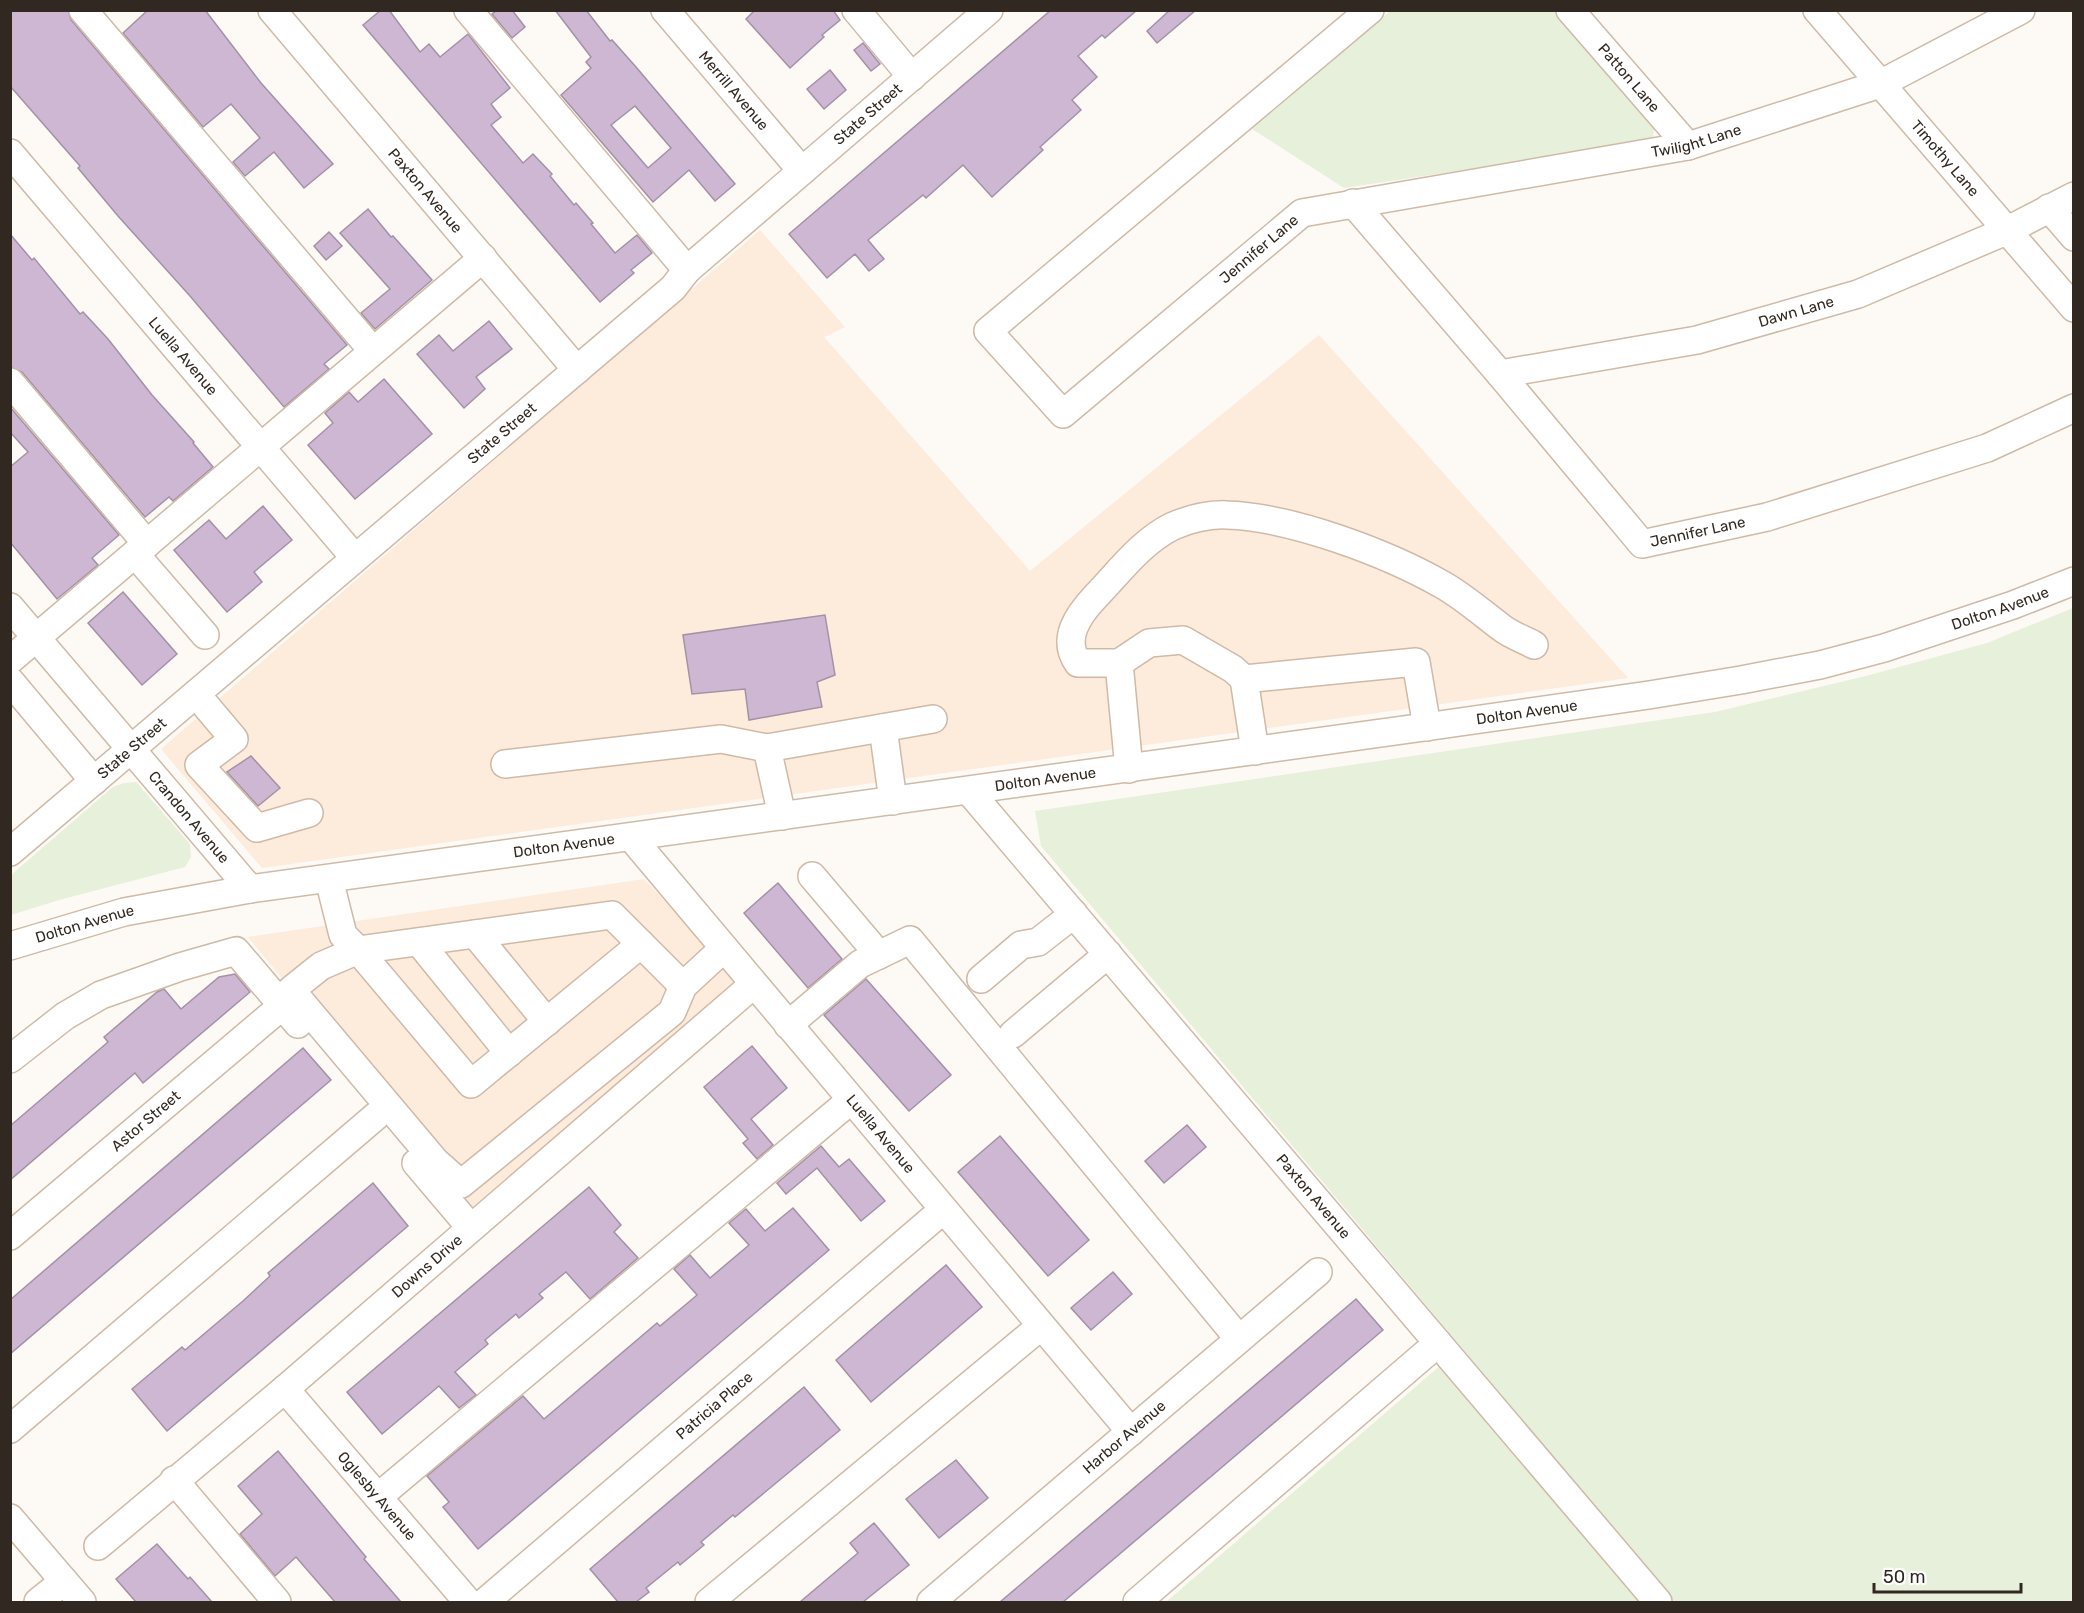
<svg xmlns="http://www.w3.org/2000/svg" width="2084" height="1613" viewBox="0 0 2084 1613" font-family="Rubik,sans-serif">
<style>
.built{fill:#fdebdc}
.green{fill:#e6f0db}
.building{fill:#ceb7d3;stroke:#a392a6;stroke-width:1.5;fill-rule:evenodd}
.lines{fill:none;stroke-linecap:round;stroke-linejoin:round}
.minor-casing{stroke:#cfbaa7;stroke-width:30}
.minor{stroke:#fff;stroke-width:27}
.labels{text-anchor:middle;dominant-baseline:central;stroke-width:4.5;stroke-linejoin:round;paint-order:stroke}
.street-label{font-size:15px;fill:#312921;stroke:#fff}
</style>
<rect width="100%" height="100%" fill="#fdf9f5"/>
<g class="built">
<polygon points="760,230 845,327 824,337 1030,571 1319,335 1628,678 262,868 161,749"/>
<polygon points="644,879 744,983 476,1214 248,937"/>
</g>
<g class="green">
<polygon points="1555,10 1654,129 1653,138 1644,143 1344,188 1252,129 1390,11"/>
<polygon points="2073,608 2073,1602 1675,1602 1041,846 1035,811 1715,712 1866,676 1987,643"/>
<polygon points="136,782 190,844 191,857 185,867 59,900 11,915 11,875 113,787 124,783"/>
<polygon points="1442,1364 1647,1602 1166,1602"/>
</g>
<g class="building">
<polygon points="10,10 68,10 71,20 347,345 324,364 329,369 284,407 190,296 118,216 78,168 80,166 10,86"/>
<polygon points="148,10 205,10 261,83 333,164 304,188 274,152 245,176 233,162 260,138 231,104 203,127 123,33"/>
<polygon points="381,10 389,10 420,52 429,44 440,57 468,34 510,88 491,104 501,117 491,125 523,163 533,154 552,174 550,176 574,205 576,203 593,223 591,224 615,253 637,235 652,253 631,270 634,273 600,302 363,25"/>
<polygon points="497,10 512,10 525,27 512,38 492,14"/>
<path d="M 555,10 L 586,10 L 610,41 L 612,40 L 636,67 L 735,184 L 715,201 L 689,170 L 653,202 L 561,95 L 591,68 L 586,62 L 591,57 ZM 635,106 L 671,148 L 648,168 L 611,125 Z"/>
<polygon points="755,10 833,10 840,20 822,35 824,37 790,68 746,19"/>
<polygon points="1051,10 1137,10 1105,38 1102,35 1078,56 1097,77 1072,100 1081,110 1040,147 1043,150 992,197 963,165 926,198 923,195 868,240 884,259 869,271 855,254 827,278 789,234"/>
<polygon points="1170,10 1196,10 1157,43 1147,31"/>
<polygon points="863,43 880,64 871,71 854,50"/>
<polygon points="830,70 846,90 824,109 807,89"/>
<polygon points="368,209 391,237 393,236 432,280 375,329 361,313 390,289 340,233"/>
<polygon points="329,232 342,246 326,260 314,246"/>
<polygon points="10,234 32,260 34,258 80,314 83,312 108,339 152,395 194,442 193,443 213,467 173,501 169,497 145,517 22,372 10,367"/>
<polygon points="489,321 512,349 476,377 485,389 464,408 417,354 439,335 453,351"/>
<polygon points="384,379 432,434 355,499 308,445 333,423 325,413 349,392 358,402"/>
<polygon points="10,407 119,535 92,558 98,565 57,599 10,542 10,467 28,452 10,432"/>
<polygon points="263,506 292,540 254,572 262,582 227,612 174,550 209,520 226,539"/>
<polygon points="123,592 177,654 142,685 88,623"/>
<polygon points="825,615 835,675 817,682 822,707 749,720 745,689 692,694 683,635"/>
<polygon points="251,756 280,788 258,806 227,772"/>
<polygon points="778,883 842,959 808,988 744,913"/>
<polygon points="235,974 250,992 143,1083 135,1073 10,1180 10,1126 108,1042 104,1037 157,992 164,989 181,1009 219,977"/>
<polygon points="866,979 951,1075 909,1111 824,1015"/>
<polygon points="752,1046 787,1088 751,1119 773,1145 757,1159 743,1143 748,1139 704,1087"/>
<polygon points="303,1048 331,1080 10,1354 10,1300"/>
<polygon points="1187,1125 1206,1147 1164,1183 1145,1161"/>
<polygon points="1000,1136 1089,1240 1048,1276 958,1172"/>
<polygon points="821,1146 839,1167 849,1159 885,1201 861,1221 817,1168 786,1194 777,1183"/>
<polygon points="373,1183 408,1226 167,1431 132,1389 182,1347 185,1350 243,1301 270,1276 268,1273"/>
<polygon points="589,1187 621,1225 614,1232 638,1258 590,1299 566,1272 539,1294 543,1298 519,1318 516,1314 485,1340 488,1344 455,1372 476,1395 459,1408 439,1386 382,1434 347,1392"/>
<polygon points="793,1208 829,1250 478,1549 443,1507 449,1502 427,1476 523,1396 544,1419 657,1323 660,1326 690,1301 697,1295 674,1269 690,1255 710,1278 749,1245 729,1223 746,1209 765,1231"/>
<polygon points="946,1265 982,1307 871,1402 836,1360"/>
<polygon points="1113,1272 1132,1294 1091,1330 1071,1308"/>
<polygon points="1356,1299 1383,1330 1221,1468 1063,1602 1000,1602"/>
<polygon points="804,1387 840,1430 735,1517 733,1515 701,1542 704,1545 680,1565 678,1562 646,1588 649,1592 636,1602 618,1602 590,1569"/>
<polygon points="278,1451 366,1557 364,1559 401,1602 335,1602 296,1557 275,1576 240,1534 262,1514 238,1486"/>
<polygon points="956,1460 988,1498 939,1538 906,1499"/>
<polygon points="874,1523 909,1565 863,1602 800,1602 858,1553 850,1543"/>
<polygon points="157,1544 188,1579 190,1577 212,1602 136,1602 116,1579"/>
</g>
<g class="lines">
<defs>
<g id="minor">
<polyline points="83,10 373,351"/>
<path id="s1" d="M 272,10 L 577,370"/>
<polyline points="468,10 687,270"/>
<path id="s2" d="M 665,10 L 802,171"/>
<polyline points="856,10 912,77"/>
<path id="s3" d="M 1370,10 L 988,331 L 1063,414 L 1302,213 L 1688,146 L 1880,84 L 2021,10"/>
<path id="s4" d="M 1570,10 L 1688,146"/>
<path id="s5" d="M 1817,10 L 2074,308"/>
<path id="s6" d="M 10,153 L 355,558"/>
<path id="s7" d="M 1353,203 L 1500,374 L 1642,544 L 1767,517 L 1987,448 L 2074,408"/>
<polyline points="2049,208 2074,237"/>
<path id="s8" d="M 1500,374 L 1697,340 L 1858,294 L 2006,231 L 2074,196"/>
<polyline points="10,382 147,544"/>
<polyline points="135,554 205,635"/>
<path id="s9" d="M 10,607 L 250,889"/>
<polyline points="10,660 483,258"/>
<polyline points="1119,663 1149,643 1183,640 1233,669 1244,679"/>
<polyline points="10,681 94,781"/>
<polyline points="196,694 234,739 199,765 257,828 309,813"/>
<polyline points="883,728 893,801"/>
<polyline points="1255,751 1244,679 1416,662 1427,727"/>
<polyline points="505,764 721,739 767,748"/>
<path d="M 1129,769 L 1119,663 L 1078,663 C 1061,639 1078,615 1096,596 C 1119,572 1142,541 1173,526 C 1190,519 1209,514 1227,515 C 1291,517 1387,553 1443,585 C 1464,597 1482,613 1502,628 C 1511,635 1523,639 1534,645"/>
<path id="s10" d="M 969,791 L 1658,1602"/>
<polyline points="782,816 767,748 933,719"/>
<path id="s11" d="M 631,837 L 1131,1432"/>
<path id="s12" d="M 10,852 L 673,288 L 687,270 L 989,10"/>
<polyline points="812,876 879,955"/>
<polyline points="329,879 343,935 358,950 612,915 683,986 724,948"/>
<polyline points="475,934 547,1022"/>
<polyline points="419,942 509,1053"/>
<polyline points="641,944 471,1084 358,950 321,966 291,990 435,1161 461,1184 672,1012 683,986"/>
<path id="s13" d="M 10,946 L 124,912 L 250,889 L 1439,725 L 1649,695 L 1741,680 L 1820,665 L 1884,648 L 2013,605 L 2074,581"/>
<polyline points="981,979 1021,945 1038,942 1074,914"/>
<polyline points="788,1025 860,964 910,940 1239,1339"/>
<polyline points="1013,1034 1108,954"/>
<polyline points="10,1059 65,1016 101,995 180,967 236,951 298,1024"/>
<polyline points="416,1163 471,1228"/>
<path id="s14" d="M 10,1236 L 282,1006"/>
<path id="s15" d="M 285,1389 L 468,1602"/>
<polyline points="10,1429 376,1116"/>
<polyline points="174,1480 277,1602"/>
<polyline points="378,1497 851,1100"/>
<polyline points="10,1518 82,1602"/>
<path id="s16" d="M 98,1546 L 285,1389 L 754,984"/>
<polyline points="38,1602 64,1581"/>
<path id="s17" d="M 485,1602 L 943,1210"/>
<polyline points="709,1602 1041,1326"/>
<path id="s18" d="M 931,1602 L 1318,1272"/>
<polyline points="1137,1602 1438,1343"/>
</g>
</defs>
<use href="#minor" class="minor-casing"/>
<use href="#minor" class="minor"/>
</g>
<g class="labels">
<g class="street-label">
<text stroke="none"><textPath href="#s4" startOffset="90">Patton Lane</textPath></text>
<text stroke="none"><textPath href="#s2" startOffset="106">Merrill Avenue</textPath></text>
<text stroke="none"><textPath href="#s12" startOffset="1132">State Street</textPath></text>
<text stroke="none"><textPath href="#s3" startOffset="1324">Twilight Lane</textPath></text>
<text stroke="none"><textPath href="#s5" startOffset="196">Timothy Lane</textPath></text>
<text stroke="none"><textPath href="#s1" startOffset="237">Paxton Avenue</textPath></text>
<text stroke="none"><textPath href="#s3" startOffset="867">Jennifer Lane</textPath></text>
<text stroke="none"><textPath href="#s8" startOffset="303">Dawn Lane</textPath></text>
<text stroke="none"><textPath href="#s6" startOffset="267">Luella Avenue</textPath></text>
<text stroke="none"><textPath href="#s12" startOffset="646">State Street</textPath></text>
<text stroke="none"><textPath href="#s7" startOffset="504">Jennifer Lane</textPath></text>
<text stroke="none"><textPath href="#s13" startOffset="2022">Dolton Avenue</textPath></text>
<text stroke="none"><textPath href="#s13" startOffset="1536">Dolton Avenue</textPath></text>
<text stroke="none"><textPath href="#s12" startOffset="160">State Street</textPath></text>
<text stroke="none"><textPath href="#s13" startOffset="1050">Dolton Avenue</textPath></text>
<text stroke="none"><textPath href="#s9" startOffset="276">Crandon Avenue</textPath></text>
<text stroke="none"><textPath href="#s13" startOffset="564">Dolton Avenue</textPath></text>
<text stroke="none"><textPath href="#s13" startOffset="78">Dolton Avenue</textPath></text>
<text stroke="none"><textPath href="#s14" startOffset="178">Astor Street</textPath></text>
<text stroke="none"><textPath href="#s11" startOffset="388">Luella Avenue</textPath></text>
<text stroke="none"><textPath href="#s10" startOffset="532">Paxton Avenue</textPath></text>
<text stroke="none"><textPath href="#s16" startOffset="432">Downs Drive</textPath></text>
<text stroke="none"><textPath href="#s17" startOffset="302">Patricia Place</textPath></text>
<text stroke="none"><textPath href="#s18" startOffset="254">Harbor Avenue</textPath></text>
<text stroke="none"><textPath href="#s15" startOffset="141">Oglesby Avenue</textPath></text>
</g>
</g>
<rect width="2084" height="1613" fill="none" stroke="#312921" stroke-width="24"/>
<path d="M1874 1583v9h147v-9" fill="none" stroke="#312921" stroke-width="3"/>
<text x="1883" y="1583" font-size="18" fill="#312921" stroke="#ffffff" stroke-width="4.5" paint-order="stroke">50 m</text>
</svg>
